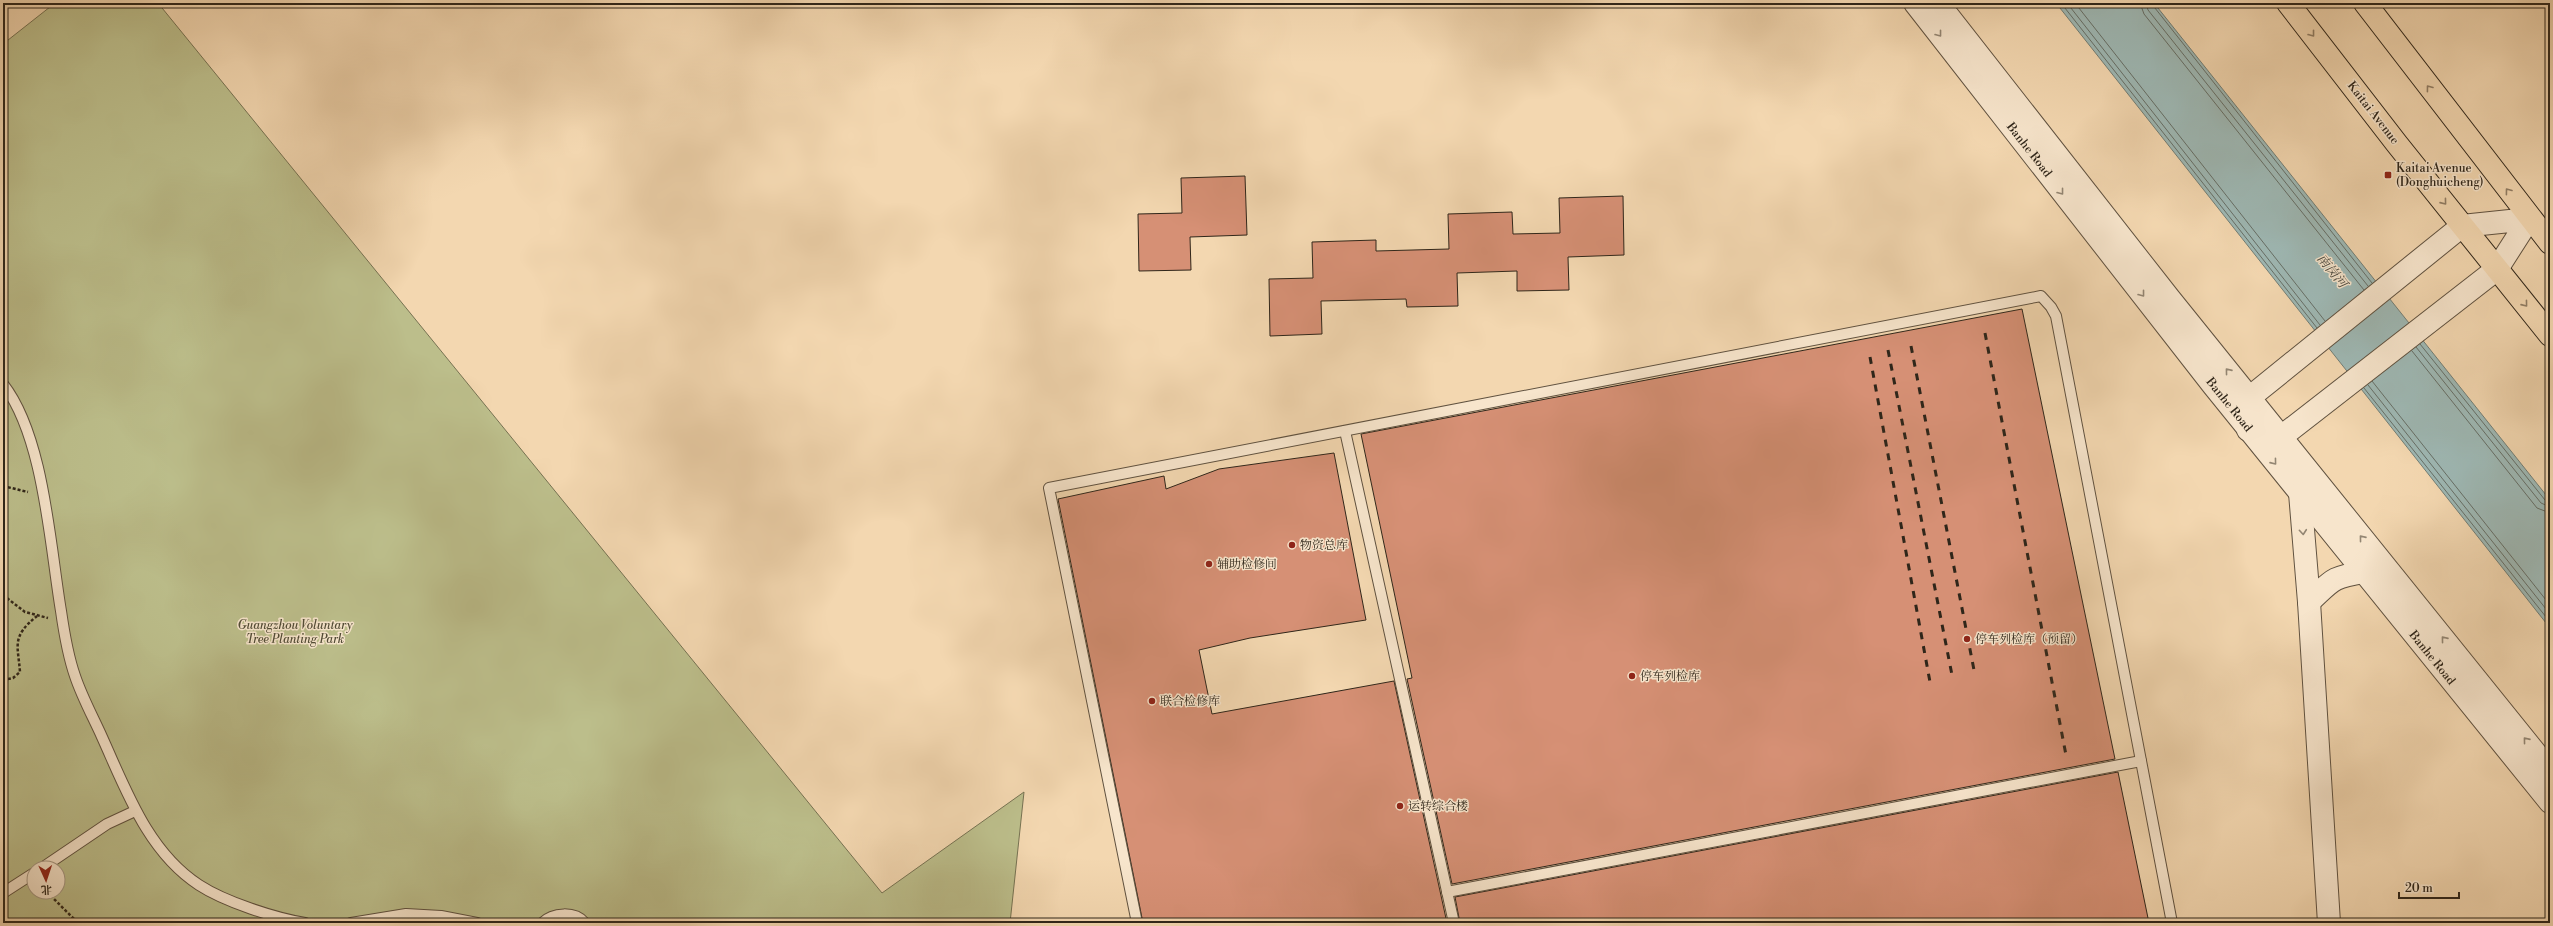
<svg xmlns="http://www.w3.org/2000/svg" width="2553" height="926" viewBox="0 0 2553 926" font-family="'Libre Bodoni','Noto Serif SC',serif">
<style>
.green{fill:#bcbe8b;stroke:#767252;fill-rule:evenodd}
.water{fill:#9eb8b4;stroke:#727e76}
.lines{fill:none;stroke-linecap:round;stroke-linejoin:round}
.shore{stroke:#666f67;stroke-width:1}
.building{fill:#d69075;stroke:#2f261a}
.service-casing{stroke:#605240;stroke-width:12}
.tertiary-casing{stroke:#605240;stroke-width:24}
.primary-casing{stroke:#2f261a;stroke-width:24}
.path{stroke:#2f261a;stroke-width:2.5;stroke-dasharray:3 2;stroke-linecap:butt}
.service{stroke:#f7e5cc;stroke-width:10}
.tertiary{stroke:#f7e5cc;stroke-width:22}
.primary{stroke:#f3d7b0;stroke-width:22}
.rail{stroke:#2f261a;stroke-width:3;stroke-dasharray:7 7;stroke-linecap:butt}
.oneway{stroke:#938673}
.oneway2{stroke:#917e65}
.poi-dot{fill:#8f2418;stroke:#f7e5cc;stroke-width:1.5}
.labels{text-anchor:middle;dominant-baseline:central;stroke-width:3;stroke-linejoin:round;paint-order:stroke}
.street-label{font-size:12px;fill:#2f261a;stroke:#f7e5cc}
.poi-label{font-size:12px;fill:#2f261a;stroke:#f7e5cc;text-anchor:start}
.park-label{font-size:12px;font-style:italic;fill:#524c36;stroke:#f7e5cc}
.water-label{font-size:13px;font-style:italic;fill:#4b4a40;stroke:#f7e5cc}
</style>
<rect width="100%" height="100%" fill="#f3d7b0"/>
<filter id="stains"><feTurbulence type="fractalNoise" baseFrequency=".005" numOctaves="4"/><feColorMatrix values="0 0 0 0 .2 0 0 0 0 .09 0 0 0 0 .02 0 0 0 .5 -.17"/></filter>
<radialGradient id="worn" r=".72"><stop offset=".6" stop-color="#630" stop-opacity="0"/><stop offset="1" stop-color="#630" stop-opacity=".3"/></radialGradient>
<path class="green" d="M 55,3 L 158,3 L 882,893 L 1024,792 L 1010,923 L 3,923 L 3,44 ZM 34,868 L 58,868 L 58,892 L 34,892 Z"/>
<polygon class="water" points="2056,3 2154,3 2550,500 2550,628"/>
<g class="lines">
<g class="shore">
<polyline points="2061,3 2317,328"/>
<polyline points="2067,3 2320,325"/>
<polyline points="2075,3 2325,321"/>
<polyline points="2140,3 2144,14 2364,290"/>
<polyline points="2146,3 2148,10 2368,286"/>
<polyline points="2151,3 2372,283"/>
<polyline points="2420,344 2545,500 2550,502"/>
<polyline points="2416,347 2541,503 2550,507"/>
<polyline points="2412,351 2537,508 2550,513"/>
<polyline points="2372,381 2550,605"/>
<polyline points="2368,385 2550,614"/>
<polyline points="2364,388 2550,622"/>
</g>
</g>
<g class="building">
<polygon points="1245,176 1247,235 1190,237 1191,270 1139,271 1138,214 1182,213 1181,178"/>
<polygon points="1623,196 1624,255 1568,257 1569,290 1517,291 1517,271 1457,273 1458,306 1407,307 1406,299 1321,301 1322,334 1270,336 1269,279 1313,278 1312,242 1376,240 1376,251 1449,249 1448,214 1512,212 1513,234 1560,233 1559,198"/>
<polygon points="2022,309 2115,759 1452,884 1407,679 1412,678 1361,434"/>
<polygon points="1334,453 1366,620 1250,638 1199,650 1212,714 1394,681 1447,923 1143,923 1058,499 1164,476 1166,489 1219,469"/>
<polygon points="2118,772 2149,923 1460,923 1455,897"/>
</g>
<g class="lines">
<defs>
<g id="service">
<path d="M 3,384 C 44,436 50,546 61,611 C 64,632 68,656 75,676 C 82,697 93,717 102,737 C 126,790 148,852 199,885 C 225,902 275,918 305,923"/>
<polyline points="1345,431 1454,923"/>
<polyline points="42,868 107,824 135,811"/>
<polyline points="1447,892 2141,761"/>
<polyline points="3,893 34,873"/>
<polyline points="351,923 406,914 441,916 477,923"/>
<path d="M 542,923 C 553,912 575,911 585,923"/>
<polyline points="1137,923 1049,488 2041,296 2051,307 2056,316 2172,923"/>
</g>
<g id="tertiary">
<polyline points="1915,3 2213,385 2550,802"/>
<polyline points="1938,3 2169,298 2550,771"/>
<polygon points="2529,219 2497,269 2281,437 2248,430 2249,398 2462,226"/>
<path d="M 2300,493 L 2309,602 C 2333,580 2330,578 2363,572"/>
<polyline points="2309,602 2329,923"/>
</g>
<g id="primary">
<polyline points="2288,3 2397,144 2550,335"/>
<polyline points="2365,3 2550,243"/>
</g>
</defs>
<use href="#service" class="service-casing"/>
<use href="#tertiary" class="tertiary-casing"/>
<use href="#primary" class="primary-casing"/>
<g class="path">
<polyline points="3,486 28,492"/>
<polyline points="3,595 25,612 48,618"/>
<path d="M 3,680 L 13,678 L 20,672 C 18,645 11,637 37,616"/>
<polyline points="47,892 78,923"/>
</g>
<use href="#service" class="service"/>
<use href="#tertiary" class="tertiary"/>
<use href="#primary" class="primary"/>
<g class="rail">
<polyline points="1985,333 2066,755"/>
<polyline points="1911,346 1974,670"/>
<polyline points="1888,350 1952,675"/>
<polyline points="1870,357 1930,682"/>
</g>
</g>
<defs><path id="oneway-chevron" d="M-2-3.5L2.5 0L-2 3.5" fill="none" stroke-width="1.6" stroke-linecap="round" stroke-linejoin="round"/></defs>
<g class="oneway">
<use href="#oneway-chevron" transform="translate(1939 34) rotate(52)"/>
<use href="#oneway-chevron" transform="translate(2061 192) rotate(52)"/>
<use href="#oneway-chevron" transform="translate(2142 294) rotate(52)"/>
<use href="#oneway-chevron" transform="translate(2228 371) rotate(-129)"/>
<use href="#oneway-chevron" transform="translate(2274 462) rotate(51)"/>
<use href="#oneway-chevron" transform="translate(2303 532) rotate(85)"/>
<use href="#oneway-chevron" transform="translate(2362 538) rotate(-129)"/>
<use href="#oneway-chevron" transform="translate(2444 639) rotate(-129)"/>
<use href="#oneway-chevron" transform="translate(2526 740) rotate(-129)"/>
</g>
<g class="oneway2">
<use href="#oneway-chevron" transform="translate(2312 34) rotate(52)"/>
<use href="#oneway-chevron" transform="translate(2429 88) rotate(-127)"/>
<use href="#oneway-chevron" transform="translate(2508 191) rotate(-127)"/>
<use href="#oneway-chevron" transform="translate(2444 202) rotate(51)"/>
<use href="#oneway-chevron" transform="translate(2525 304) rotate(51)"/>
</g>
<g class="poi-dot">
<rect x="2384" y="171" width="8" height="8" rx="2"/>
<circle cx="1292" cy="545" r="4"/>
<circle cx="1209" cy="564" r="4"/>
<circle cx="1967" cy="639" r="4"/>
<circle cx="1632" cy="676" r="4"/>
<circle cx="1152" cy="701" r="4"/>
<circle cx="1400" cy="806" r="4"/>
</g>
<g class="labels">
<g class="street-label">
<text transform="translate(2373 113) rotate(52)">Kaitai Avenue</text>
<text transform="translate(2029 150) rotate(52)">Banhe Road</text>
<text transform="translate(2229 405) rotate(51)">Banhe Road</text>
<text transform="translate(2432 658) rotate(51)">Banhe Road</text>
</g>
<g class="poi-label">
<text x="2396" y="168">Kaitai Avenue<tspan x="2396" dy="14">(Donghuicheng)</tspan></text>
<text x="1300" y="545">物资总库</text>
<text x="1217" y="564">辅助检修间</text>
<text x="1975" y="639">停车列检库（预留）</text>
<text x="1640" y="676">停车列检库</text>
<text x="1160" y="701">联合检修库</text>
<text x="1408" y="806">运转综合楼</text>
</g>
<g class="park-label">
<text x="295" y="625">Guangzhou Voluntary<tspan x="295" dy="14">Tree Planting Park</tspan></text>
</g>
<g class="water-label">
<text transform="translate(2332 271) rotate(51)">南岗河</text>
</g>
</g>
<rect width="2553" height="926" fill="none" stroke="#f3d7b0" stroke-width="16"/>
<rect x="4" y="4" width="2545" height="918" fill="none" stroke="#2f261a" stroke-width="2"/>
<rect x="8" y="8" width="2537" height="910" fill="none" stroke="#2f261a"/>
<g transform="translate(46 880) rotate(177)"><circle r="19" fill="#f7e5cc" stroke="#a79985"/>
<path d="M0-3L7 15L0 10L-7 15Z" fill="#8f2418"/>
<text y="-6" font-size="11" font-weight="bold" text-anchor="middle" fill="#2f261a">北</text>
</g>
<path d="M2399 892v6h60v-6" fill="none" stroke="#2f261a" stroke-width="2"/>
<text x="2405" y="892" font-size="12" fill="#2f261a" stroke="#f7e5cc" stroke-width="3" paint-order="stroke">20 m</text>
<rect width="100%" height="100%" filter="url(#stains)"/>
<rect width="100%" height="100%" fill="url(#worn)"/>
</svg>
